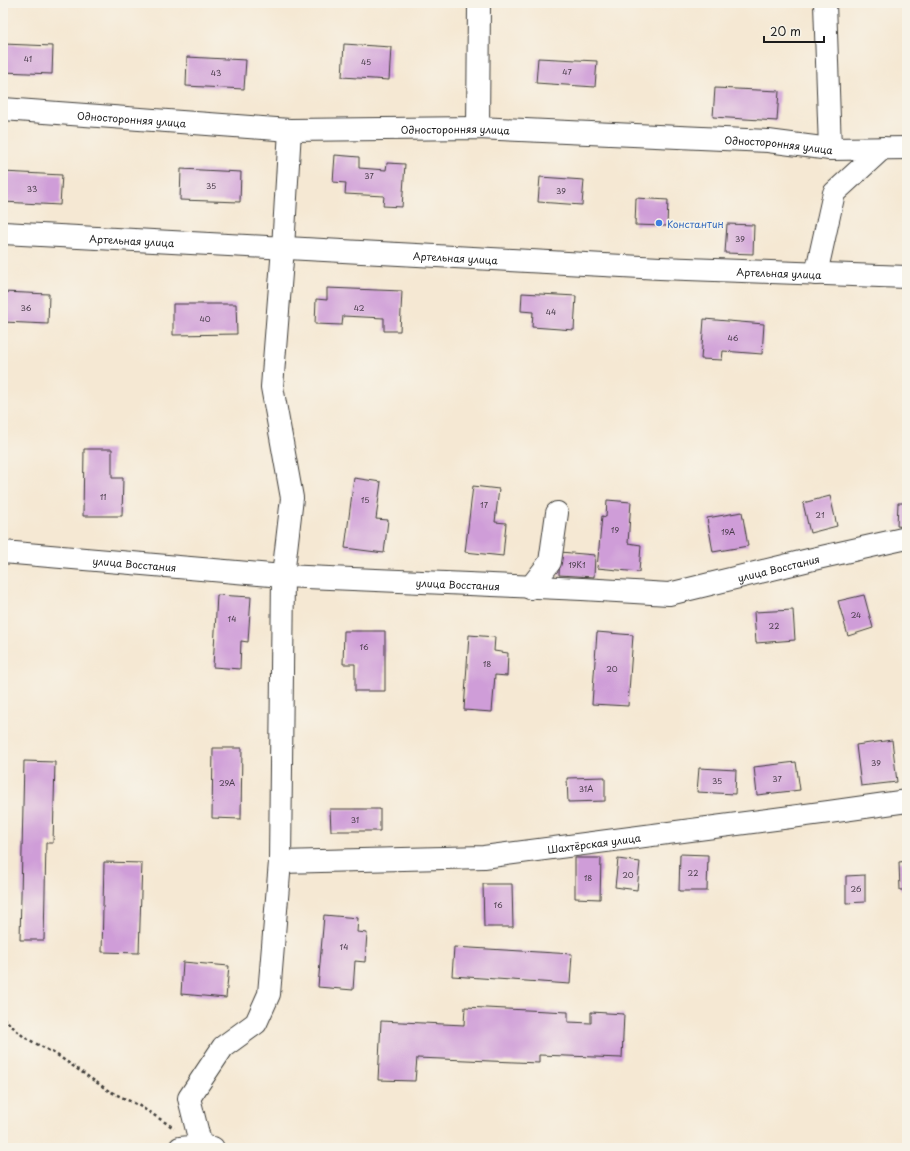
<svg xmlns="http://www.w3.org/2000/svg" width="910" height="1151" viewBox="0 0 910 1151" font-family="'Playpen Sans',sans-serif">
<style>
.building{fill:#cf9dd8}
.lines{fill:none;stroke-linecap:round;stroke-linejoin:round}
.minor-casing{stroke:#3d3b37;stroke-width:24}
.path{stroke:#3d3b37;stroke-width:2.5;stroke-dasharray:3 3;stroke-linecap:butt}
.minor{stroke:#fff;stroke-width:22}
.shop-dot{fill:#3f7fe0;stroke:#f7f3e8;stroke-width:1.5}
.labels{text-anchor:middle;dominant-baseline:central;stroke-width:3.5;stroke-linejoin:round;paint-order:stroke}
.number-label{font-size:8px;fill:#493c4b}
.street-label{font-size:10px;fill:#1c1c1c;stroke:#f7f3e8}
.shop-label{font-size:10px;fill:#366cbe;stroke:#f7f3e8;text-anchor:start}
</style>
<rect width="100%" height="100%" fill="#f7f3e8"/>
<filter id="ink" filterUnits="userSpaceOnUse"><feTurbulence type="fractalNoise" baseFrequency=".025" numOctaves="2"/><feDisplacementMap in="SourceGraphic" scale="8" xChannelSelector="R" yChannelSelector="G"/><feConvolveMatrix kernelMatrix="1 2 1 2 8 2 1 2 1" color-interpolation-filters="sRGB"/></filter>
<filter id="wash" filterUnits="userSpaceOnUse"><feTurbulence type="fractalNoise" baseFrequency=".012" numOctaves="4" result="noise"/><feDisplacementMap in="SourceGraphic" scale="16" xChannelSelector="R" yChannelSelector="G"/><feGaussianBlur stdDeviation="0.9" result="paint"/><feColorMatrix in="noise" values="0 0 0 0 0 0 0 0 0 0 0 0 0 0 0 0 0 1.4 0 .05"/><feComposite in="paint" operator="in"/></filter>
<g filter="url(#wash)">
<rect width="100%" height="100%" fill="#f5e8d3"/>
<g id="blocks">
<g class="building">
<polygon points="3,44 53,46 52,74 3,72"/>
<polygon points="344,44 391,47 389,80 342,77"/>
<polygon points="187,57 246,60 244,89 186,86"/>
<polygon points="538,58 597,61 595,87 536,83"/>
<polygon points="715,88 779,91 777,121 713,117"/>
<polygon points="335,155 359,157 359,168 386,170 387,163 405,164 402,207 383,206 384,196 345,194 346,183 333,182"/>
<polygon points="181,169 241,172 240,202 180,200"/>
<polygon points="3,172 62,175 60,205 3,202"/>
<polygon points="540,177 584,180 582,205 538,202"/>
<polygon points="636,198 668,200 667,226 635,225"/>
<polygon points="727,224 754,225 753,254 725,253"/>
<polygon points="327,288 402,291 400,331 384,331 384,318 343,316 342,325 315,324 316,299 327,300"/>
<polygon points="3,292 49,294 48,324 3,322"/>
<polygon points="522,293 576,296 574,330 532,327 533,312 521,311"/>
<polygon points="173,304 236,304 237,334 173,335"/>
<polygon points="704,319 764,324 762,354 723,351 722,360 701,359"/>
<polygon points="84,449 112,449 112,478 123,478 122,516 83,516"/>
<polygon points="354,478 381,482 376,519 388,520 384,553 345,548"/>
<polygon points="473,486 499,489 495,522 506,523 503,556 465,552"/>
<polygon points="830,496 837,526 810,533 803,503"/>
<polygon points="607,500 631,502 628,543 641,545 639,572 597,568 602,516 606,517"/>
<polygon points="898,503 907,503 907,527 897,526"/>
<polygon points="742,512 748,546 713,552 707,518"/>
<polygon points="560,552 595,555 594,577 559,575"/>
<polygon points="217,595 251,597 248,642 241,641 240,669 213,667"/>
<polygon points="864,595 873,628 848,636 838,601"/>
<polygon points="793,610 795,640 756,643 754,612"/>
<polygon points="344,631 385,631 385,691 355,691 355,664 343,664"/>
<polygon points="597,632 633,635 628,706 592,704"/>
<polygon points="469,635 495,637 494,651 508,653 507,676 495,675 492,712 464,710"/>
<polygon points="892,740 897,782 861,786 856,745"/>
<polygon points="213,748 242,748 241,819 212,818"/>
<polygon points="24,761 55,762 53,843 46,843 44,940 20,940"/>
<polygon points="796,762 800,790 757,795 754,767"/>
<polygon points="699,768 736,770 735,794 697,792"/>
<polygon points="605,777 605,801 568,802 567,778"/>
<polygon points="330,809 380,809 380,831 331,831"/>
<polygon points="680,854 708,855 707,891 679,891"/>
<polygon points="575,858 601,858 600,899 575,898"/>
<polygon points="618,859 640,862 637,890 615,887"/>
<polygon points="907,861 907,890 900,890 899,862"/>
<polygon points="104,862 142,863 139,953 102,952"/>
<polygon points="865,875 865,902 846,903 846,876"/>
<polygon points="483,884 512,884 513,927 484,927"/>
<polygon points="324,915 358,918 357,932 367,933 365,962 355,961 353,990 318,987"/>
<polygon points="454,947 572,954 570,984 452,976"/>
<polygon points="183,962 229,966 226,998 181,994"/>
<polygon points="465,1007 568,1012 568,1022 591,1023 591,1012 624,1014 622,1058 539,1055 539,1063 417,1058 415,1081 378,1080 381,1021 464,1025"/>
</g>
</g>
</g>
<g filter="url(#ink)">
<use href="#blocks" fill-opacity="0" stroke="#3d3b37" stroke-width="1"/>
<g class="lines">
<defs>
<g id="minor">
<polyline points="825,3 830,149"/>
<path id="s1" d="M 3,109 L 290,130 L 478,128 L 768,141 L 830,149 L 907,148"/>
<polyline points="478,128 479,3"/>
<path id="s2" d="M 3,233 L 660,268 L 907,277"/>
<polyline points="816,274 834,193 883,148"/>
<path id="s3" d="M 3,552 L 283,576 L 582,589 L 669,594 L 813,559 L 907,538"/>
<polyline points="530,588 550,562 557,513"/>
<path id="s4" d="M 280,862 L 484,857 L 829,812 L 907,801"/>
<polyline points="201,1146 189,1098 223,1047 256,1023 269,994 280,862 283,576 292,498 272,387 283,248 290,130"/>
<polyline points="180,1148 201,1146 213,1148"/>
</g>
</defs>
<use href="#minor" class="minor-casing"/>
<polyline class="path" points="3,1018 24,1037 57,1055 109,1091 138,1105 174,1128"/>
<use href="#minor" class="minor"/>
</g>
</g>
<circle class="shop-dot" cx="659" cy="223" r="4"/>
<g class="labels">
<g class="number-label">
<text x="28" y="59">41</text>
<text x="366" y="62">45</text>
<text x="567" y="72">47</text>
<text x="216" y="73">43</text>
<text x="369" y="176">37</text>
<text x="211" y="186">35</text>
<text x="32" y="189">33</text>
<text x="561" y="191">39</text>
<text x="740" y="239">39</text>
<text x="26" y="308">36</text>
<text x="359" y="308">42</text>
<text x="551" y="312">44</text>
<text x="205" y="319">40</text>
<text x="733" y="338">46</text>
<text x="103" y="497">11</text>
<text x="365" y="500">15</text>
<text x="484" y="505">17</text>
<text x="820" y="515">21</text>
<text x="615" y="530">19</text>
<text x="728" y="532">19А</text>
<text x="577" y="565">19К1</text>
<text x="856" y="615">24</text>
<text x="232" y="619">14</text>
<text x="774" y="626">22</text>
<text x="364" y="647">16</text>
<text x="487" y="664">18</text>
<text x="612" y="669">20</text>
<text x="876" y="763">39</text>
<text x="777" y="779">37</text>
<text x="717" y="781">35</text>
<text x="227" y="783">29А</text>
<text x="586" y="789">31А</text>
<text x="355" y="820">31</text>
<text x="693" y="873">22</text>
<text x="628" y="875">20</text>
<text x="588" y="878">18</text>
<text x="856" y="889">26</text>
<text x="498" y="905">16</text>
<text x="344" y="947">14</text>
</g>
<g class="street-label">
<text stroke="none"><textPath href="#s1" startOffset="129">Односторонняя улица</textPath></text>
<text stroke="none"><textPath href="#s1" startOffset="453">Односторонняя улица</textPath></text>
<text stroke="none"><textPath href="#s1" startOffset="777">Односторонняя улица</textPath></text>
<text stroke="none"><textPath href="#s2" startOffset="129">Артельная улица</textPath></text>
<text stroke="none"><textPath href="#s2" startOffset="453">Артельная улица</textPath></text>
<text stroke="none"><textPath href="#s2" startOffset="777">Артельная улица</textPath></text>
<text stroke="none"><textPath href="#s3" startOffset="132">улица Восстания</textPath></text>
<text stroke="none"><textPath href="#s3" startOffset="780">улица Восстания</textPath></text>
<text stroke="none"><textPath href="#s3" startOffset="456">улица Восстания</textPath></text>
<text stroke="none"><textPath href="#s4" startOffset="315">Шахтёрская улица</textPath></text>
</g>
<g class="shop-label">
<text x="667" y="223">Константин</text>
</g>
</g>
<rect width="910" height="1151" fill="none" stroke="#f7f3e8" stroke-width="16"/>
<path d="M764 36v6h60v-6" fill="none" stroke="#1c1c1c" stroke-width="2"/>
<text x="770" y="36" font-size="12" fill="#1c1c1c" stroke="#f7f3e8" stroke-width="3" paint-order="stroke">20 m</text>
</svg>
